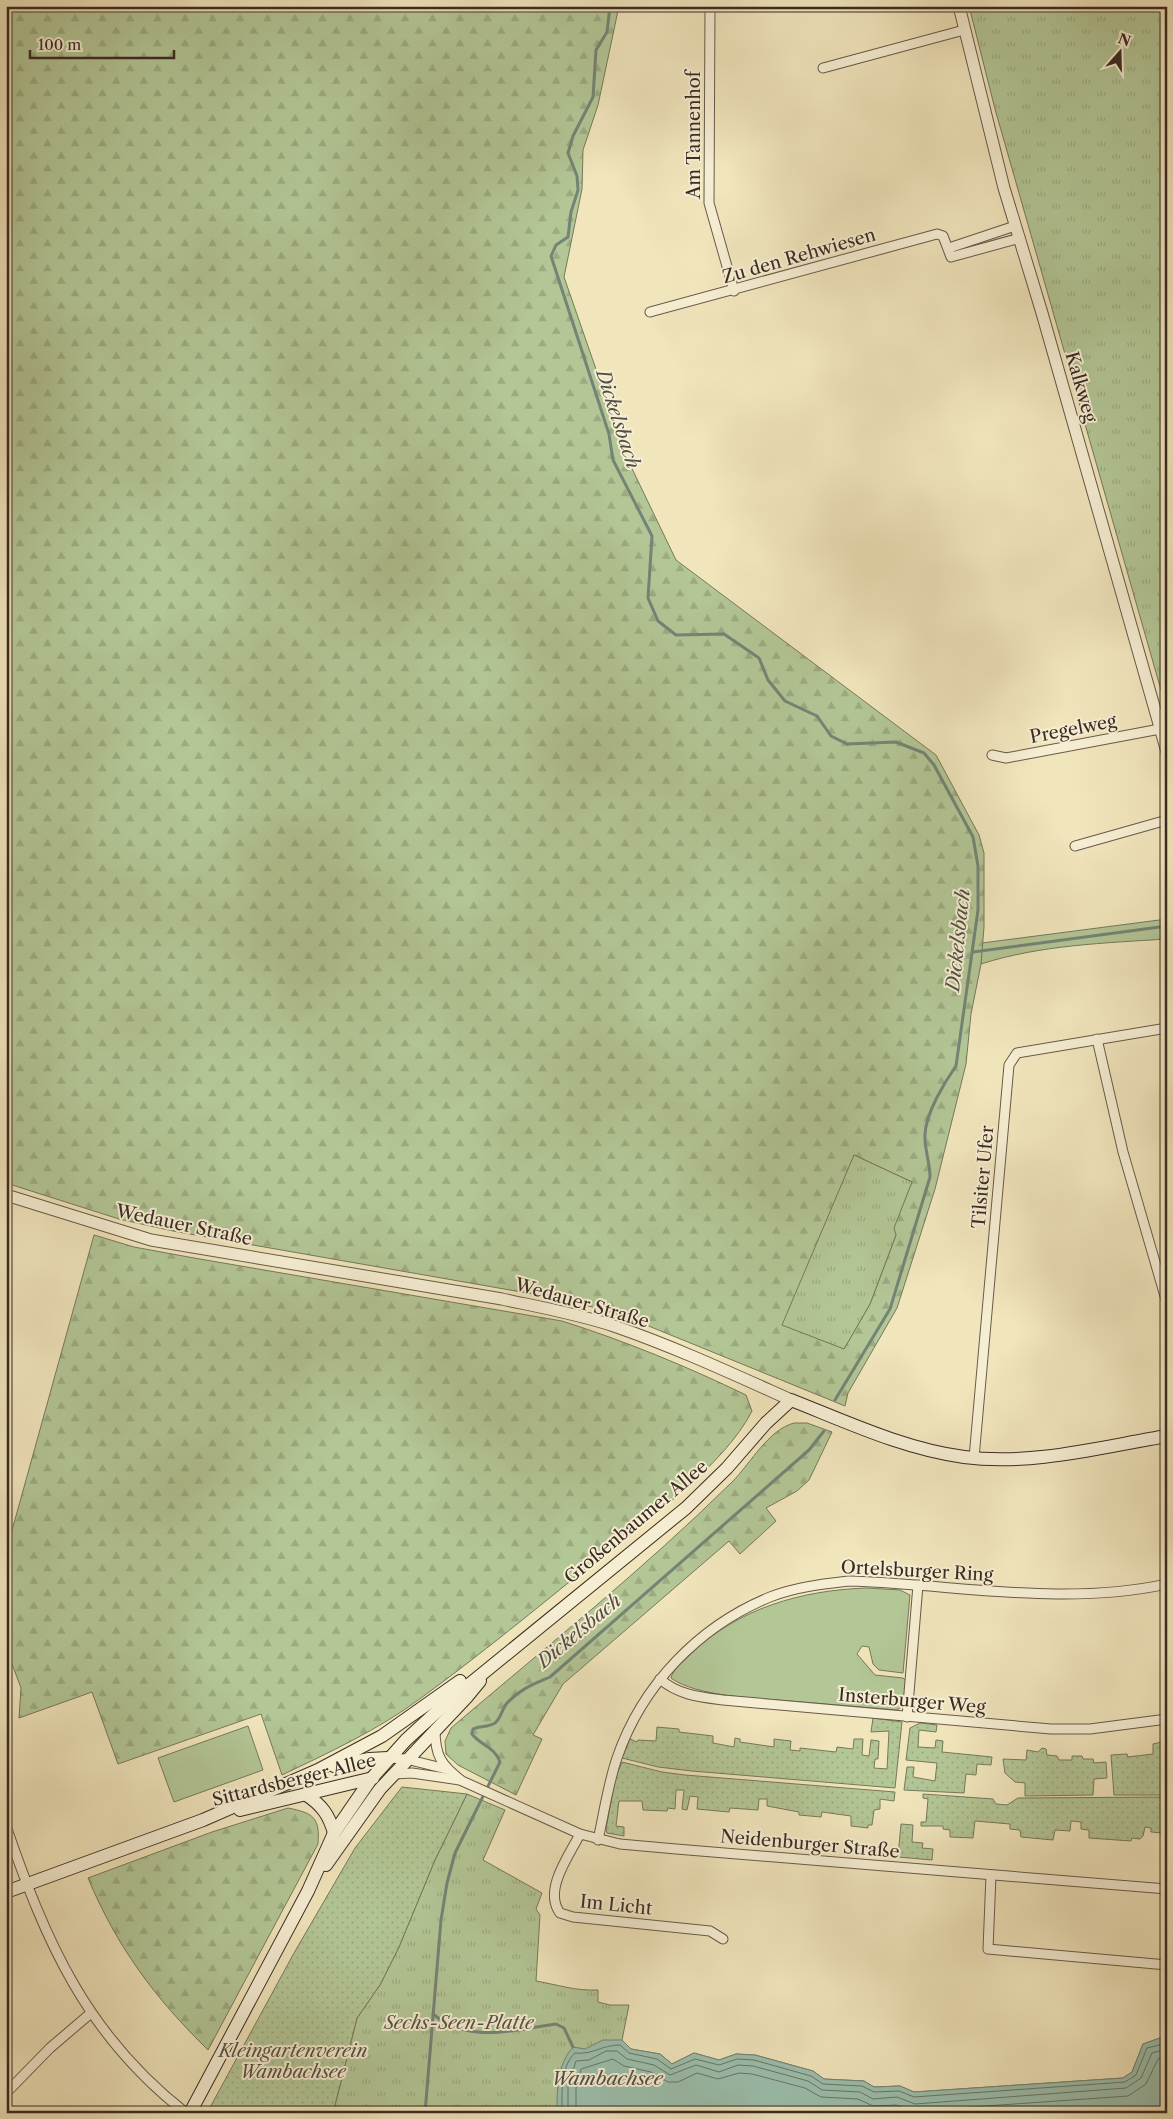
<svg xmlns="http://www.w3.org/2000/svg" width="1173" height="2119" viewBox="0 0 1173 2119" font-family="'Libre Caslon Text',serif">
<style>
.grass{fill:#b3c696;stroke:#76785c}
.forest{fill:url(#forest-firs);stroke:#76785c;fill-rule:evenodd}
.park{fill:url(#park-tufts);stroke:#76785c}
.garden{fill:url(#garden-dots);stroke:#76785c}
.water{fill:#9bbfad;stroke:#748476}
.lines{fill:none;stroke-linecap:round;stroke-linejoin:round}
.shore{stroke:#6a7568;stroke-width:1}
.stream{stroke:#748476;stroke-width:3}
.minor-casing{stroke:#685a49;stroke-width:11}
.tertiary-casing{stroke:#685a49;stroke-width:13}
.secondary-casing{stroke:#3a2b23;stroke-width:14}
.minor{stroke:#f6eed3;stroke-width:9}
.tertiary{stroke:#f6eed3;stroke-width:11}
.secondary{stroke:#f6eed3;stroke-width:12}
.labels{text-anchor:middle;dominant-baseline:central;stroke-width:4;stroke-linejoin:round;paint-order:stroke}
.street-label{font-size:18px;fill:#3a2b23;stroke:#f6eed3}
.park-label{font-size:18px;font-style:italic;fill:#585240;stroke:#f6eed3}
.water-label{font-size:19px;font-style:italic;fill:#525046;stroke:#f6eed3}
</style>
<defs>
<pattern id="forest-firs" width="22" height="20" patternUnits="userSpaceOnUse" patternTransform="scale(1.25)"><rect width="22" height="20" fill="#b3c696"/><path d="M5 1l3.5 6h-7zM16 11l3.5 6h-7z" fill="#9baa81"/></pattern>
<pattern id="park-tufts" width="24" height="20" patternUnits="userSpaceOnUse" patternTransform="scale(1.25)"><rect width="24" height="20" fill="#b3c696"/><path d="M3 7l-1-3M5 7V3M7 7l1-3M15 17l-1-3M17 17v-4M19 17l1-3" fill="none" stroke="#9baa81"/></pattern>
<pattern id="garden-dots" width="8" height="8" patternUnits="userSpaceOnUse" patternTransform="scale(1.25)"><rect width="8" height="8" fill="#b3c696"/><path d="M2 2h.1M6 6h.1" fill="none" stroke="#9baa81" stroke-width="1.8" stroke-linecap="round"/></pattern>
</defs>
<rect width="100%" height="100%" fill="#f1e5bc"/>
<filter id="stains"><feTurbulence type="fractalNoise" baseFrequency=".004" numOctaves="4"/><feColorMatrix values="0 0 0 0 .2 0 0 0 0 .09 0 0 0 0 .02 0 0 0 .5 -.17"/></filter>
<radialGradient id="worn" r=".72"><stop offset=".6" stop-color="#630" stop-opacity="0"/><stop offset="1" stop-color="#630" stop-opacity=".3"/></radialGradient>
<g class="grass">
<path d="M 1167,919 L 1167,939 C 1105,943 1040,945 981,964 L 982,943 Z"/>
<path d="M 867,1588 L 900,1590 L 910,1595 L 903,1673 L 879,1670 L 873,1664 L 869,1647 L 862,1646 L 857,1654 L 875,1675 L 903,1678 L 906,1681 L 903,1706 L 897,1710 C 862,1707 826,1704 790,1701 C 758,1698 697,1697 671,1678 C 673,1669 683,1662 690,1655 C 737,1608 803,1590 867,1588 Z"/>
<polygon points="248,1726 263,1770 174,1802 158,1758"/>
</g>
<g class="forest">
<path d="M 6,6 L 619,6 L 598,105 L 583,150 L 582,189 L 564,277 L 615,424 L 624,439 L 624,452 L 676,560 L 936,755 L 979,835 L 984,853 L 984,927 L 981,964 L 971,1014 L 966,1064 L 935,1189 L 897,1308 L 848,1393 L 845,1406 L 624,1316 L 567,1300 L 173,1231 L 119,1219 L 6,1183 ZM 854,1155 L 912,1182 L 893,1228 L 896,1235 L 870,1304 L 844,1349 Z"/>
<path d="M 94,1235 L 134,1247 L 194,1258 L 562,1321 C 625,1341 686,1366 746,1395 L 752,1411 C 725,1465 642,1525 594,1562 C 537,1608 480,1655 421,1698 C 378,1730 330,1752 282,1775 L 261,1714 L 118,1764 L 92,1692 L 19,1718 L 21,1688 L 6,1648 L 6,1552 Z"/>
<path d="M 794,1423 L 807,1423 L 832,1432 L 809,1480 L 797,1491 L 766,1508 L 776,1521 L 740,1554 L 729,1541 L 563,1684 L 533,1735 L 542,1739 L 516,1795 L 458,1765 L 446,1754 L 445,1741 L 451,1728 C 546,1647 644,1569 732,1482 C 751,1463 768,1430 794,1423 Z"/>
<path d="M 288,1808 C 314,1813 320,1818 318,1844 L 208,2050 C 154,1997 117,1947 88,1878 L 212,1832 Z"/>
</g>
<g class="park">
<polygon points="969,6 1167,6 1167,711 995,109"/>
<polygon points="854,1155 912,1182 894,1228 896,1235 870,1304 844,1349 782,1325"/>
<path d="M 467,1794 L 505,1810 L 483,1860 L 542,1893 L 536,1909 L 540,1915 L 536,1981 C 559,1985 575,1991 598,1990 L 598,2002 L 610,2005 L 629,2005 L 622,2040 L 631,2049 L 660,2054 L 672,2064 L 694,2053 L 719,2060 L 736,2054 L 755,2055 L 813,2071 L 824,2079 L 864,2081 L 874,2087 L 900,2086 L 914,2092 L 1123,2078 L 1132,2072 L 1143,2044 L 1160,2038 L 1167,2038 L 1167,2113 L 333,2113 L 357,2018 L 380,1985 L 399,1947 L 435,1860 Z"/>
</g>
<g class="garden">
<polygon points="873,1718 902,1722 895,1788 692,1771 658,1767 622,1758 630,1739 637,1742 638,1740 656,1741 657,1727 679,1729 679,1732 713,1736 713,1743 734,1747 735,1738 740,1739 740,1742 774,1747 774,1739 791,1741 790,1750 800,1751 800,1748 836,1752 837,1747 853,1749 854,1739 863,1739 862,1755 869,1756 871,1740 879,1741 878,1759 875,1759 874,1768 887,1769 889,1731 871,1732"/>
<polygon points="920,1723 937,1725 936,1732 919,1730 918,1747 935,1748 936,1740 943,1741 942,1752 992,1757 991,1765 977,1764 976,1775 966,1774 964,1793 904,1790 907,1767 914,1767 913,1777 935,1781 937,1763 906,1760 910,1728"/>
<polygon points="1162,1742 1167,1750 1167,1795 1114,1795 1111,1755 1127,1754 1128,1757 1153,1754 1153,1744"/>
<polygon points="1042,1748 1046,1749 1047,1755 1057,1756 1059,1760 1072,1760 1072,1756 1082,1756 1083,1759 1093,1759 1094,1763 1106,1762 1107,1778 1094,1779 1093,1795 1025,1796 1025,1783 1015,1782 1005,1773 1003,1759 1026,1760 1027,1750 1038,1752"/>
<polygon points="622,1762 662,1772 685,1775 895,1792 894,1801 880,1799 880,1809 874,1810 872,1825 868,1825 868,1828 851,1826 851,1816 822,1812 821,1817 799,1815 799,1812 767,1806 767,1799 759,1799 758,1810 730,1808 729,1812 697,1809 698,1797 690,1796 687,1810 682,1809 684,1790 676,1790 675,1809 668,1808 667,1811 643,1810 642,1801 619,1801 616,1826 624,1827 624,1836 607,1833 606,1829 615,1779"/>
<polygon points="402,1787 467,1794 435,1860 399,1947 380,1985 357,2018 333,2113 207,2113 294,1953 355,1848"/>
<polygon points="923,1794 993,1799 996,1804 1007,1805 1018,1798 1167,1797 1167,1844 1162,1844 1162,1833 1151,1832 1151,1828 1145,1827 1143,1836 1140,1839 1132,1838 1131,1841 1089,1838 1089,1830 1081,1829 1081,1822 1071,1821 1070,1831 1055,1830 1053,1840 1021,1837 1020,1830 1010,1829 1010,1824 975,1821 973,1838 950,1837 950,1830 943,1829 943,1826 921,1826 921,1822 926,1822 928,1799 923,1798"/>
<polygon points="901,1824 913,1825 912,1842 923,1843 922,1848 933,1849 932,1860 898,1857"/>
</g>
<path class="water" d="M 1160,2038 L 1167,2038 L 1167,2113 L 557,2113 C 557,2090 557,2065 573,2047 L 585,2049 L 603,2040 L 622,2040 L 631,2049 L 660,2054 L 672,2064 L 694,2053 L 719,2060 L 736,2054 L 755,2055 L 813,2071 L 824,2079 L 864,2081 L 874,2087 L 900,2086 L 914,2092 L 1123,2078 L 1132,2072 L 1143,2044 Z"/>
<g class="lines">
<g class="shore">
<path d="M 562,2113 C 562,2094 560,2067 575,2053 C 593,2055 601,2045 620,2045 L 629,2053 L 657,2059 L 671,2069 L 695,2059 L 719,2065 L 737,2059 L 754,2060 L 811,2076 L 823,2084 L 862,2086 L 874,2092 L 899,2091 L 914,2097 L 1125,2082 L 1136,2075 L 1147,2048 L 1167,2043"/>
<polyline points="568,2113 568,2087 576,2061 589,2060 606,2051 617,2051 627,2059 654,2065 670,2075 696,2065 719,2072 738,2065 753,2066 808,2081 822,2090 860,2092 873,2099 897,2097 915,2104 1126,2088 1141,2078 1152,2053 1167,2049"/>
<polyline points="576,2113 576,2088 581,2069 613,2059 624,2066 651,2072 668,2082 678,2082 697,2073 718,2079 739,2073 752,2074 805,2088 821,2097 858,2099 873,2106 896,2105 915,2111 1128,2096 1146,2084 1158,2059 1167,2057"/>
</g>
<g class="stream">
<path d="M 610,6 L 607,32 L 596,50 L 593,97 L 573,136 L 568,153 L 577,176 L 578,190 L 571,212 L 568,237 L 556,245 L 551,256 L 609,434 L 613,460 L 652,536 L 648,598 L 658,621 L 676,635 L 724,634 L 759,658 L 768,680 L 785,701 L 817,716 L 831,736 L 847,744 L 896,742 L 924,753 L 934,765 L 973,837 L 978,866 L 978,910 L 956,1066 C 944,1083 926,1113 925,1134 C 924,1148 930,1162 930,1177 L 890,1309 L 835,1400"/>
<polyline points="973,952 1167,926"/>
<path d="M 433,2014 C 469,2044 514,2030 556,2024 L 564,2028 L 573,2047"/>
<path d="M 425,2113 L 441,1920 L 447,1883 L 455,1853 L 500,1762 C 495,1747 480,1745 472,1734 L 473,1729 C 481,1725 487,1728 495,1723 C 501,1718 502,1709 507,1703 C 520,1689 534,1684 550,1677 L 809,1450 L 824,1431"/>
</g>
<defs>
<g id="minor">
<polyline points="710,6 709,203 734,291"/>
<polyline points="823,68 964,30"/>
<polyline points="949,248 1015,226"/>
<polyline points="650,312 937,234 943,236 951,257 1020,238"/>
<polyline points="992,755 1006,758 1160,729"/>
<polyline points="1075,846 1167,820"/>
<polyline points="1097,1039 1123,1152 1167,1303"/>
<polyline points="974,1458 1009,1065 1017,1053 1167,1028"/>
<path d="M 660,1679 C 678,1695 700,1697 723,1700 L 1051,1729 L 1090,1729 L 1167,1719"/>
<polyline points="907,1717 918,1585"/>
<path d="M 435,1729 C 435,1756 441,1765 462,1781 L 580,1834 L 620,1844 L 676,1849 L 1167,1889"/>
<polyline points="388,1758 406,1759 446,1769"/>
<polyline points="394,1774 412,1773 460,1780"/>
<path d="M 6,1826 C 46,1942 86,2035 186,2113"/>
<path d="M 580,1834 C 569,1856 543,1890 560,1913 L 573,1917 L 710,1931 L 723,1939"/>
<path d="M 598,1840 C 604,1813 608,1784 617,1758 C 642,1685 699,1626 770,1597 C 795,1587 823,1584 849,1581 C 955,1584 1061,1607 1167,1584"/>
<polyline points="991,1875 988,1949 1167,1965"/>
<polyline points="6,2093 50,2048 91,2013"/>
</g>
<g id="tertiary">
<polyline points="959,6 1004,188 1042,313 1167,752"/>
<path d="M 6,1195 L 151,1240 L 502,1299 C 539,1307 578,1314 614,1326 C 675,1347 733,1374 791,1400"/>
</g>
<g id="secondary">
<polyline points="334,1766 369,1759 388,1758"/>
<path d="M 305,1794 C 322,1805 329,1815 334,1833"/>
<polyline points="240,1810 373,1778"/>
<polyline points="326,1865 380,1789 466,1698 480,1681"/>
<polyline points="6,1892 203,1820 318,1770 382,1736 460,1681"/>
<path d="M 190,2113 L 308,1891 L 334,1833 L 371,1779 L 406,1740 L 444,1705 L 686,1508 L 727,1468 L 766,1423 L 791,1400 C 847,1422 904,1449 964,1457 C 1031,1466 1101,1447 1167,1436"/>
</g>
</defs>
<use href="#minor" class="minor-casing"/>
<use href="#tertiary" class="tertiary-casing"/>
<use href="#secondary" class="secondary-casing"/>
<use href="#minor" class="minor"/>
<use href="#tertiary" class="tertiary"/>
<use href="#secondary" class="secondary"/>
</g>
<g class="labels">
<g class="street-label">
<text transform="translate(694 135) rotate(-90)">Am Tannenhof</text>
<text transform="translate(799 256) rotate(-16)">Zu den Rehwiesen</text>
<text transform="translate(1081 387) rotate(74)">Kalkweg</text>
<text transform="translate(1073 729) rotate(-11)">Pregelweg</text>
<text transform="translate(983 1177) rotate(-85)">Tilsiter Ufer</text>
<text transform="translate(184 1225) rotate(12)">Wedauer Straße</text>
<text transform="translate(582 1303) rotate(16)">Wedauer Straße</text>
<text transform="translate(636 1522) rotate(-40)">Großenbaumer Allee</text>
<text transform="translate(917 1571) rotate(3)">Ortelsburger Ring</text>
<text transform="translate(912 1701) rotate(5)">Insterburger Weg</text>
<text transform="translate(294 1780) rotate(-14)">Sittardsberger Allee</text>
<text transform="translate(810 1844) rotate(5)">Neidenburger Straße</text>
<text transform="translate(616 1905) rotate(6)">Im Licht</text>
</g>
<g class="park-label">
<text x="459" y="2023">Sechs-Seen-Platte</text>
<text x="293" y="2051">Kleingartenverein<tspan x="293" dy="21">Wambachsee</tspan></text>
</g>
<g class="water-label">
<text transform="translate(618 419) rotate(72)">Dickelsbach</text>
<text transform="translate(958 940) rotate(-84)">Dickelsbach</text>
<text transform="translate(579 1631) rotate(-40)">Dickelsbach</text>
<text x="607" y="2078">Wambachsee</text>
</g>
</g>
<rect width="1173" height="2119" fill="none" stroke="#f1e5bc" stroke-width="25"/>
<rect x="8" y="8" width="1158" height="2104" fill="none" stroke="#3a2b23" stroke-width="2.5"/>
<rect x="12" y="12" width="1148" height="2094" fill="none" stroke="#3a2b23"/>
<g transform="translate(1120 52) rotate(20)" stroke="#f6eed3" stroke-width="4" paint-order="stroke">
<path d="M0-4L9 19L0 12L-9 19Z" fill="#3a2b23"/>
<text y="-8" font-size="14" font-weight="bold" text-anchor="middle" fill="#3a2b23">N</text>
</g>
<path d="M30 50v8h144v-8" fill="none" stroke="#3a2b23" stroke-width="2.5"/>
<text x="38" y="50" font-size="15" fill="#3a2b23" stroke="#f6eed3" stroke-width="4" paint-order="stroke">100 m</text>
<rect width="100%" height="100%" filter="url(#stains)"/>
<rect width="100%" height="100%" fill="url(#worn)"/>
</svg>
